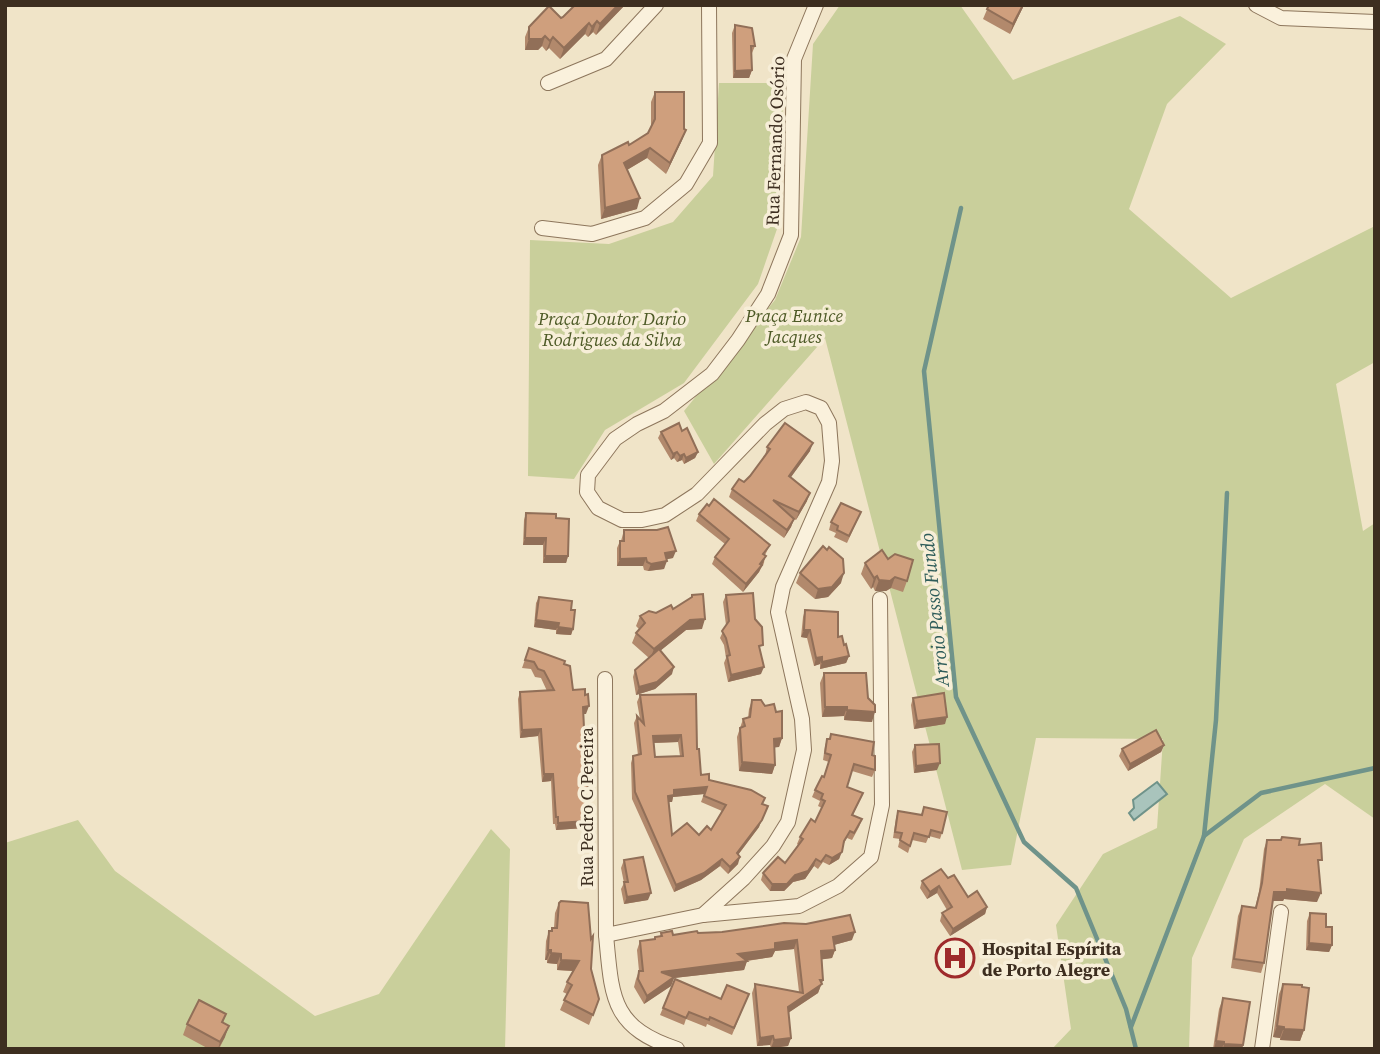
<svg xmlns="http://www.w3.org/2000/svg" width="1380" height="1054" viewBox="0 0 1380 1054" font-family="'Source Serif 4',serif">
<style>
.green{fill:#c9cf9b}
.water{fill:#a9c4bc;stroke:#6f938a;stroke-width:2}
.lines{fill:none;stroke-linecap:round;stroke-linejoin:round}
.stream{stroke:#6f938a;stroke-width:4.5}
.minor-casing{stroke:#8d765c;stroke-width:16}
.minor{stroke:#faf1dc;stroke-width:14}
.wall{fill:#b2896c;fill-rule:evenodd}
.shaded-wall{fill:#916f58}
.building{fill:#cf9f7d;stroke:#916f58;stroke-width:2;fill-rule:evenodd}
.labels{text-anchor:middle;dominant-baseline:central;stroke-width:7;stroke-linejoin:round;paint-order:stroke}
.street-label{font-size:18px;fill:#3d2e20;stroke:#f7eed8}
.park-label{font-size:18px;font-style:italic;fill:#4d5a26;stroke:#f7eed8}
.poi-label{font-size:18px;font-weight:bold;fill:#3d2e20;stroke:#f7eed8;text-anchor:start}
.water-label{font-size:19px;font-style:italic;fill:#2f5d5a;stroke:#f7eed8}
</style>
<rect width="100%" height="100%" fill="#f0e4c8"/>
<g class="green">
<polygon points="840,5 960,5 1013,80 1180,16 1226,44 1167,104 1129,209 1231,298 1375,226 1375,362 1336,384 1363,531 1375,523 1375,819 1325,784 1244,839 1192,958 1189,1049 1052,1049 1071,1029 1056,925 1103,854 1157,828 1163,739 1036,738 1011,865 962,870 825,338 714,464 684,411 775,300 801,237 813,44"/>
<polygon points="719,83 784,83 777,229 758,284 684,383 605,430 574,479 528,476 530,240 609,244 673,222 713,176"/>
<polygon points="78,820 115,871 315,1016 379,994 491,829 510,849 505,1049 5,1049 5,843"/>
</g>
<polygon class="water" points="1157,782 1167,794 1134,820 1129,813 1134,808 1133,800"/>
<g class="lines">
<g class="stream">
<polyline points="961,208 924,371 956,697 1024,842 1076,888 1126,1009 1136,1049"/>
<polyline points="1204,836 1261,793 1375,768"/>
<polyline points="1131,1027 1204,836 1216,720 1227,493"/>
</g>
<defs>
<g id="minor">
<polyline points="1256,5 1281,18 1375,22"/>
<polyline points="548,83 606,59 656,5"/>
<polyline points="542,228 592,234 645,218 686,184 710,143 709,5"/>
<path d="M 605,679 L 606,935 C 612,998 611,1027 677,1049"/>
<polyline points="703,915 799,906 838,886 871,857 882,805 880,599"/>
<polyline points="606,935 703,915 744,878 773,846 788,822 804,750 802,719 778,612 783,587 829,482 832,461 829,423 821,408 806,402 784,409 765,424 697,494 665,515 642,520 622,520 598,508 587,492 588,475 615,439 637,424 664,411 712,374 738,340 768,294 791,235 794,59 816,5"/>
<polyline points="1262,1049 1281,912"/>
</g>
</defs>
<use href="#minor" class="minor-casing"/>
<use href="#minor" class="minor"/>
</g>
<g class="wall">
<polygon points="575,5 625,5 596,35 593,32 588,37 585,34 560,59 549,48 546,51 542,46 538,50 525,50 525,37 529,27 563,17"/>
<polygon points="989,5 1024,5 1010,34 983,19"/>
<polygon points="735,25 755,46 752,53 752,70 749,78 733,78 732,33"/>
<polygon points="655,92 684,129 686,130 682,140 666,174 647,158 627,170 637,209 601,219 598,165 602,155 629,145 648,133 651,127 651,102"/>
<polygon points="682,431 698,452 695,458 684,464 682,460 677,462 674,458 671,460 658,438 661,432"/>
<polygon points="767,447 810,451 790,478 807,501 796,520 794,519 791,527 784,538 729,497 732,489 744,482 750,476 765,456"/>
<polygon points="526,513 556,518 568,556 566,563 543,563 543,545 523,545 524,520"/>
<polygon points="699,514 770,545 765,555 764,563 759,572 743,592 712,564 715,557 725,544 696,521"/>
<polygon points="858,519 847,543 834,537 836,533 829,530 831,522"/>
<polygon points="624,530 673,558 666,559 664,569 648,571 644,570 643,566 617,566 617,548 620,541 621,541"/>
<polygon points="888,559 907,581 903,592 891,588 886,591 875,591 873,587 871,589 861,574 865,563"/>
<polygon points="800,573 841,583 828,597 815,599 796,583"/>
<polygon points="692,595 702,629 686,630 660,651 672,674 655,689 636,695 633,677 635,670 649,658 632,643 636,633 639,629 636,626 640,616 673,609 691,598"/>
<polygon points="726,595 755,619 760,652 761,674 728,682 724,663 726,658 724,645 720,638 726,625 723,602"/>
<polygon points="539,597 573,629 571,635 556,634 556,630 534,627 536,603"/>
<polygon points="805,610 838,637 844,645 849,656 846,663 820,669 820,664 814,666 807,638 801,637 803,617"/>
<polygon points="529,648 564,664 573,690 586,714 583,714 586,756 585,756 584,828 556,830 555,824 553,824 551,781 542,782 538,736 520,738 518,699 520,692 547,691 541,678 535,677 531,669 522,668"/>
<polygon points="824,673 868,698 872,722 844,720 844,716 822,717 820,683"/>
<path d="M 640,695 L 697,749 L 701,775 L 709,780 L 762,804 L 759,827 L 738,855 L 738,864 L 728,874 L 720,866 L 701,880 L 674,892 L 632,799 L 631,763 L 633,756 L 638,755 L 634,723 L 637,716 L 640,719 L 637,702 ZM 678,742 L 680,756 L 655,757 L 654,743 ZM 704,794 L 701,802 L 722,811 L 711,830 L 699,835 L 672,835 L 668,802 L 672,802 L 673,797 Z"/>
<polygon points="913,698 945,724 914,729 911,705"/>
<polygon points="752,700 782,738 779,747 774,747 775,765 772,774 739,771 737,737 743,719 748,718 749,709"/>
<polygon points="831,734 872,755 875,770 872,777 852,771 847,787 863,793 853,815 862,819 859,827 852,840 847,838 843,845 839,859 829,865 823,862 818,869 814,866 805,879 793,882 784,891 770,891 761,880 763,873 785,863 798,845 797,844 800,837 815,822 822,808 818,806 820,801 812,797 815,790 824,777 829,762 823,760 825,746 827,739 829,739"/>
<polygon points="915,745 937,770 914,773 912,752"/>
<polygon points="1164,745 1161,752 1128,771 1119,756 1122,749"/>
<polygon points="924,807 942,833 940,839 929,836 926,843 912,840 908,853 898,847 900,839 893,838 896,818 898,811 921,815"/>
<polygon points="1267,840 1299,845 1319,868 1317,902 1284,899 1283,901 1273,901 1264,963 1261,973 1231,968 1238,916 1242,906 1255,908 1259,892 1264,849"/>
<polygon points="624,860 648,900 624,904 621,889 624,883 621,868"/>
<polygon points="948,878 968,897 987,907 985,914 950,936 940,921 942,913 947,910 937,893 927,899 920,888 922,881"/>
<polygon points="559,903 591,969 599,999 589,1025 560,1010 567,994 563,992 567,982 573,971 557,970 557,964 547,963 547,960 545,960 546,941 549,931 551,931 552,928 554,928 555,913"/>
<polygon points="1310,913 1326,927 1332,945 1329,952 1306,950 1307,921"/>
<polygon points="661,933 673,935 698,933 852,940 834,945 835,950 832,958 822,959 823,980 818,993 788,1013 791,1038 788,1046 771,1048 770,1045 757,1046 752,993 755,984 799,992 794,949 775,951 772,957 747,961 744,970 674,978 671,986 644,1004 634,987 636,979 639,971 637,950 640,941 654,939 655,937 660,936"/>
<polygon points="675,979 721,999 749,994 732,1035 707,1024 706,1027 686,1019 684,1025 660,1015"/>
<polygon points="1283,984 1304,1030 1300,1041 1280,1040 1280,1038 1273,1037 1279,994"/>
<polygon points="1223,998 1243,1045 1242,1049 1213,1049 1219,1009"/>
<polygon points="226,1014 223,1023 225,1037 219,1049 209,1049 183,1035 187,1024"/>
</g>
<g class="shaded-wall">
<polygon points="618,5 625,5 596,35 600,24"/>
<polygon points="1023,5 1024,5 1010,34 1013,24"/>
<polygon points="597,21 593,32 588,37 592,27"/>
<polygon points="589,23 585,34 560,59 564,48"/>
<polygon points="545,36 542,46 538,50 525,50 529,39"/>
<polygon points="553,37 549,48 546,51 550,41"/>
<polygon points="752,70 749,78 733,78 735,71"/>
<polygon points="686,130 682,140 666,174 670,163"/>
<polygon points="650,148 647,158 620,174 624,163"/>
<polygon points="640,198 637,209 601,219 605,208"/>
<polygon points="813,443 810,451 786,484 789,476"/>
<polygon points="677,452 674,458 671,460 673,454"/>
<polygon points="698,452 695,458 684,464 686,458"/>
<polygon points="684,454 682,460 677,462 680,456"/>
<polygon points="810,493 807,501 796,520 799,512"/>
<polygon points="794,519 791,527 784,538 787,530"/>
<polygon points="525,538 546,538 543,545 523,545"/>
<polygon points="676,551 673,558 663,560 665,553"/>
<polygon points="545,556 568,556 566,563 543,563"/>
<polygon points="766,556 759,572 743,592 746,584"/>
<polygon points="646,558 643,566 617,566 620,559"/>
<polygon points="667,561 664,569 648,571 651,564"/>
<polygon points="844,573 841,583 828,597 815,599 818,589"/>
<polygon points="877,576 873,587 871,589 874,578"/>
<polygon points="895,577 891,588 886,591 875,591 879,580"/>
<polygon points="705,619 702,629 686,630 650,659 654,649 690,620"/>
<polygon points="536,620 559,623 556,630 534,627"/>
<polygon points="558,627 573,629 571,635 556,634"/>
<polygon points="804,630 810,630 807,638 801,637"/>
<polygon points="849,656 846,663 820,669 822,662"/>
<polygon points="822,657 820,664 814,666 816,658"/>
<polygon points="674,667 672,674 655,689 636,695 639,687"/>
<polygon points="764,667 761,674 728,682 731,675"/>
<polygon points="589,706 586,714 580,714 583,707"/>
<polygon points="825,707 847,707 844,716 822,717"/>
<polygon points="847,710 875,712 872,722 844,720"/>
<polygon points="947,717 945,724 914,729 917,721"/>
<polygon points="541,729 538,736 520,738 522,730"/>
<polygon points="681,735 678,742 650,743 653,736"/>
<polygon points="782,738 779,747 771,748 774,739"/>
<polygon points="1164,745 1161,752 1128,771 1130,764"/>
<polygon points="589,748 586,756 581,756 584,749"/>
<polygon points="742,762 775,765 772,774 739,771"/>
<polygon points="940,763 937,770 914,773 916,766"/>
<polygon points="544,774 553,774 551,781 542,782"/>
<polygon points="707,787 704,794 673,797 672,802 665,802 668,796 674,790"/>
<polygon points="768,806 759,827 734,860 737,853"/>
<polygon points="587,821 584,828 556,830 558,823"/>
<polygon points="842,852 839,859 829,865 832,858"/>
<polygon points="740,857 738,864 728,874 730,867"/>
<polygon points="722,859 720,866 701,880 674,892 676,885"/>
<polygon points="816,859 814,866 805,879 793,882 784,891 770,891 772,884 795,875"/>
<polygon points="939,886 937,893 927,899 930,892"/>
<polygon points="1287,889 1321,893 1317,902 1284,899 1283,901 1271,901 1274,892"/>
<polygon points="651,893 648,900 624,904 627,897"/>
<polygon points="987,907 985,914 950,936 953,929"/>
<polygon points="855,932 852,940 830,946 833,937"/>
<polygon points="797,940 794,949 775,951 772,957 737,962 747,961 744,970 674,978 671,986 644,1004 647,996 661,972 738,954 775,943"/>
<polygon points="1309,943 1332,945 1329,952 1306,950"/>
<polygon points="548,950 551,950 547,960 545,960"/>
<polygon points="835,950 832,958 818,960 821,951"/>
<polygon points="551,953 561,954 557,964 547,963"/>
<polygon points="561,960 579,961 575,971 557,970"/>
<polygon points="820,980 823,980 818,993 785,1015 788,1007"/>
<polygon points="229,1026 225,1037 218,1049 220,1042"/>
<polygon points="1277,1026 1284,1027 1280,1038 1273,1037"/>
<polygon points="1284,1029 1304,1030 1300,1041 1280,1040"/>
<polygon points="773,1036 770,1045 757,1046 760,1038"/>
<polygon points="791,1038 788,1046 771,1048 774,1040"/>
<polygon points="1216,1041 1224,1042 1222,1049 1214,1049"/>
<polygon points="1224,1044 1243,1045 1242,1049 1223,1049"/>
</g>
<g class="building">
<polygon points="575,5 618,5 600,24 597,21 592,27 589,23 564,48 553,37 550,41 545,36 542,39 529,39 529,27 549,6 561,18 563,17"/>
<polygon points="989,5 1023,5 1013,24 987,9"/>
<polygon points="735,25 752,28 755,46 751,46 752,70 735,71"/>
<polygon points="655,92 684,92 684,129 686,130 670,163 650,148 624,163 640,198 605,208 602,155 628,142 629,145 648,133 655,119"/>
<polygon points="679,423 682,431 687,428 698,452 686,458 684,454 680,456 677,452 673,454 661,432"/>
<polygon points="785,423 813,443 789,476 810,493 799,512 773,500 794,519 787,530 732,489 739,479 744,482 750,476 770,449 767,447"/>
<polygon points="714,499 770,545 763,554 766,556 760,564 762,565 746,584 715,557 729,539 699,514 707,504 709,506"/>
<polygon points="841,503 861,512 849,536 837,530 838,526 831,522"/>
<polygon points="526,513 556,514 556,518 569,519 568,556 545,556 546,538 525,538"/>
<polygon points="668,527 676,551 665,553 667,561 651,564 647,562 646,558 620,559 620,541 624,541 624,530 657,530"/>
<polygon points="823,546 827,550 829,547 843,559 844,573 832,587 818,589 800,573"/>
<polygon points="882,550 888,559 895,554 913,560 907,581 895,577 890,581 879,580 877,576 874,578 865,563"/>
<polygon points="753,593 755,619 762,627 763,645 759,646 764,667 731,675 727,656 730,655 726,638 722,631 729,621 726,595"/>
<polygon points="703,594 705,619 690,620 654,649 636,633 645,623 640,616 649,611 656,613 671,605 673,609 692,597 692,595"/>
<polygon points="539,597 572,601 571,610 575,610 573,629 558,627 559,623 536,620"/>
<polygon points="805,610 838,612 838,637 842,636 844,645 846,644 849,656 822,662 822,657 816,658 810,630 804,630"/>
<polygon points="529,648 565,661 564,664 570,666 573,690 585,689 585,695 588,694 589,706 583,707 584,728 588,728 589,739 589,748 584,749 588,788 585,788 587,821 558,823 558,817 556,817 553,774 544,774 541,729 522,730 520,692 554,690 544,671 538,669 534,662 525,660"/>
<polygon points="659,649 674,667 657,682 639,687 635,670"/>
<polygon points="824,673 866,673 868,698 875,705 875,712 847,710 847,707 825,707"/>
<polygon points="944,693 947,717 917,721 913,698"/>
<path d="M 696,694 L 697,749 L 699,749 L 701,775 L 709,774 L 709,780 L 751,790 L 765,798 L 762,804 L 768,806 L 762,820 L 737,853 L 740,857 L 730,867 L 722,859 L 704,873 L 676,885 L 635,792 L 633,756 L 641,754 L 637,716 L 644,724 L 640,695 ZM 681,735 L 683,756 L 655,757 L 653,736 ZM 707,787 L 704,796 L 726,805 L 711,830 L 707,826 L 699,835 L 687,823 L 672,835 L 668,796 L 674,795 L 674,790 Z"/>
<polygon points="752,700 761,700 765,706 774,704 776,712 782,711 782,738 774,739 775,765 742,762 740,728 745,726 743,719 750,717"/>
<polygon points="1156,730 1164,745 1130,764 1122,749"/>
<polygon points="831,734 874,742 872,755 875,756 875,770 854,764 847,787 863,793 852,815 862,819 854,833 850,831 844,841 842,852 832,858 826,855 821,862 816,859 808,871 795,875 787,884 772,884 763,873 778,857 785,863 803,839 800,837 811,819 815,822 825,801 821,799 823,794 815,790 822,776 824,777 831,755 825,753 827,739 830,739"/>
<polygon points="939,744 940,763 916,766 915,745"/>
<polygon points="924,807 947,812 942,833 931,830 929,837 914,833 910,846 900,840 902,833 895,832 898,811 922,815"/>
<polygon points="1282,837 1300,839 1299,845 1321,843 1322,860 1318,860 1321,893 1287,889 1287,892 1274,892 1264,963 1234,959 1242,906 1256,908 1262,883 1267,840 1281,840"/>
<polygon points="643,857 651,893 627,897 624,882 628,882 624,860"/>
<polygon points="941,869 948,878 954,875 968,897 977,891 987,907 953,929 942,913 952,907 939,886 930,892 922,881"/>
<polygon points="561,901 588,903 591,939 593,936 591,969 599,999 593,1015 564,1000 572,985 567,982 579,961 561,960 561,954 551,953 551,950 548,950 549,931 552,931 552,928 557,928 559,903"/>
<polygon points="1310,913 1326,914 1326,927 1332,927 1332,945 1309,943"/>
<polygon points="850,915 855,932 833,937 835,950 821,951 823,980 820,980 822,984 788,1007 791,1038 774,1040 773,1036 760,1038 755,984 803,993 797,940 775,943 775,949 738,954 747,961 661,972 674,977 647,996 638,979 639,971 643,971 640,941 655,939 655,937 662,936 661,933 672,931 673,935 697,931 698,933 722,932 784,923 806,924"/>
<polygon points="675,979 721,999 727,985 749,994 734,1028 710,1017 709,1020 689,1012 686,1018 663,1008"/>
<polygon points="1283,984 1302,985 1302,987 1309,988 1304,1030 1284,1029 1284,1027 1277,1026"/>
<polygon points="1223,998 1250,1002 1243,1045 1224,1044 1224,1042 1216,1041"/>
<polygon points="199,1000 226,1014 222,1022 229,1026 220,1042 187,1024"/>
</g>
<defs>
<symbol id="hospital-ring" viewBox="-11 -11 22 22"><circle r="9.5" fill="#f7eed8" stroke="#9e2a2b" stroke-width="1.5"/><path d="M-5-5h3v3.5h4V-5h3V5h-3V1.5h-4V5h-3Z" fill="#9e2a2b"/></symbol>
</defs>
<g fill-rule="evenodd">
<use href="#hospital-ring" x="933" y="936" width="44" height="44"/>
</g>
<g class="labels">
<g class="street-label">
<text transform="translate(775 141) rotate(-88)">Rua Fernando Osório</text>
<text transform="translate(586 807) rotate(-90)">Rua Pedro C Pereira</text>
</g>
<g class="park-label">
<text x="794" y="315">Praça Eunice<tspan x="794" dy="21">Jacques</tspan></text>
<text x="612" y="318">Praça Doutor Dario<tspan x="612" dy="21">Rodrigues da Silva</tspan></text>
</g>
<g class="poi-label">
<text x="982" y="948">Hospital Espírita<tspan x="982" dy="21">de Porto Alegre</tspan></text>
</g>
<g class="water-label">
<text transform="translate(934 610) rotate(-96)">Arroio Passo Fundo</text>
</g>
</g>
<rect width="1380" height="1054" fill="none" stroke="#3d2e20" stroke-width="14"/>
</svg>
